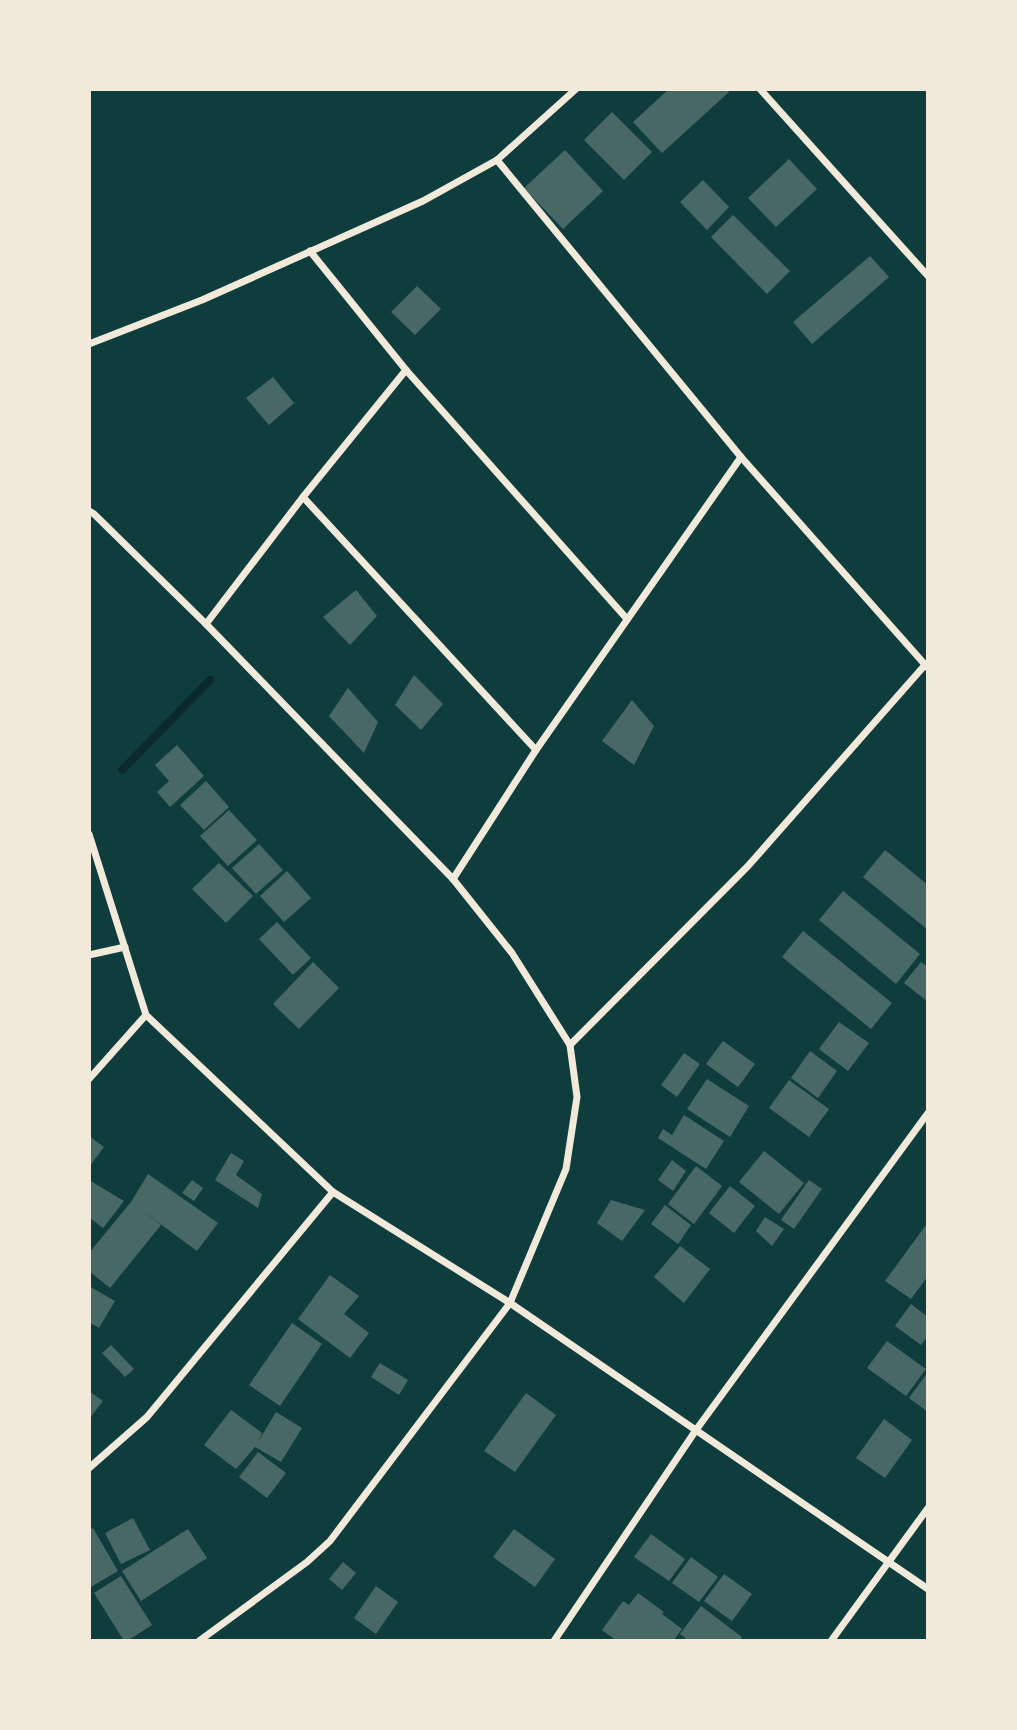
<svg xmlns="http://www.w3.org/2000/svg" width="1017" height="1730" viewBox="0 0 1017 1730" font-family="Jost,sans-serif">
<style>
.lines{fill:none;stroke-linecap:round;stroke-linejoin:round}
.stream{stroke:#0a2a2b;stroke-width:8}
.building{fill:#486865}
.minor{stroke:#f1e9da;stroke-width:7}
</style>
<rect width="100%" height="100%" fill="#0f3d3e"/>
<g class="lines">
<polyline class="stream" points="122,770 210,680"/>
</g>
<g class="building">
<polygon points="669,89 726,89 729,92 662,153 633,122"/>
<polygon points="612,112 652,152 624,180 584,140"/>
<polygon points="565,150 603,191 563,229 524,188"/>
<polygon points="789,159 817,189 776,227 748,198"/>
<polygon points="703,180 729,207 707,230 680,202"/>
<polygon points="733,215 790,271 767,294 711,237"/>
<polygon points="870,256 889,277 812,344 793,322"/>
<polygon points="417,286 441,309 415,335 391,312"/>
<polygon points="273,377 294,403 269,425 246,398"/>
<polygon points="356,590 377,616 350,645 323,617"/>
<polygon points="414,675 443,704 421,730 395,705"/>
<polygon points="348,688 378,722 364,753 329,716"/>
<polygon points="632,700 654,726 634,765 602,741"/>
<polygon points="177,745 204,776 170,807 157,792 169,781 155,765"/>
<polygon points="206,781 229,807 204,830 180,805"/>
<polygon points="229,810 257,840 228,866 200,836"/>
<polygon points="259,844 283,870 256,894 232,868"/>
<polygon points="885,850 928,885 928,930 863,877"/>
<polygon points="219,863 253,896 226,923 192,889"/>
<polygon points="287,871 311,898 284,922 260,896"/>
<polygon points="843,891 920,954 896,984 819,920"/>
<polygon points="277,922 311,958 293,975 259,939"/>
<polygon points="803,931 892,1003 871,1029 782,957"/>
<polygon points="313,962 339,988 299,1029 273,1004"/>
<polygon points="921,962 928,967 928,1002 904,983"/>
<polygon points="839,1022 869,1043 848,1071 819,1049"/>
<polygon points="723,1041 755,1064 738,1087 706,1064"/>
<polygon points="810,1051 837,1071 818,1098 791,1078"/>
<polygon points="684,1053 700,1064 677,1097 661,1085"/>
<polygon points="707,1079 749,1106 730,1137 687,1109"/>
<polygon points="789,1080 829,1109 809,1137 769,1108"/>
<polygon points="684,1115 724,1141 706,1169 658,1138 663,1129 672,1135"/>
<polygon points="89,1136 104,1147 89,1167"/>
<polygon points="764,1151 804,1183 779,1214 739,1182"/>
<polygon points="231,1153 244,1161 236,1175 262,1194 258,1208 215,1180"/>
<polygon points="672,1160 686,1171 673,1191 658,1180"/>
<polygon points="696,1166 722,1186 694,1224 668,1204"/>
<polygon points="148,1174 218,1223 197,1251 140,1209 161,1225 110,1288 89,1271 89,1253 131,1202"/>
<polygon points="89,1180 124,1201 103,1228 89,1217"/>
<polygon points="192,1180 203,1188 194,1201 182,1193"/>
<polygon points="809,1180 822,1189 794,1229 781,1220"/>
<polygon points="730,1186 755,1206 734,1233 709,1213"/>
<polygon points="611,1200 645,1210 622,1241 597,1223"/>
<polygon points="665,1205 691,1225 678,1244 651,1224"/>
<polygon points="765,1217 784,1229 772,1246 756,1231"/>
<polygon points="926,1225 928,1227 928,1276 911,1299 885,1281"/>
<polygon points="680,1246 710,1269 684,1303 654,1277"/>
<polygon points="330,1275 359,1296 344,1314 369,1333 350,1358 298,1319"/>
<polygon points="89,1286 115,1301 99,1328 89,1322"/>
<polygon points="911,1304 928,1317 928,1336 921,1345 895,1326"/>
<polygon points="292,1323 322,1344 280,1406 249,1385"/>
<polygon points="887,1341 926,1369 906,1396 867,1368"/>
<polygon points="111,1345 134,1369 125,1377 102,1353"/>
<polygon points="380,1363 408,1380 399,1395 371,1377"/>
<polygon points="928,1372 928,1412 909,1398"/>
<polygon points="89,1391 103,1401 89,1419"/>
<polygon points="526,1393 556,1415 515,1472 484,1451"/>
<polygon points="231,1410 262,1433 258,1442 276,1412 302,1428 281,1462 255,1447 236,1469 204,1445"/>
<polygon points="884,1419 912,1440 885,1478 856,1458"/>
<polygon points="258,1452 286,1473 267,1498 239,1477"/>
<polygon points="133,1518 150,1550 121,1564 105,1533"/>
<polygon points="93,1528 118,1571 89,1588 89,1530"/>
<polygon points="188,1529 207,1558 141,1601 122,1571"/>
<polygon points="514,1529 555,1559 535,1587 493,1557"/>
<polygon points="651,1534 685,1559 669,1581 634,1557"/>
<polygon points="691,1557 718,1577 699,1602 672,1583"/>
<polygon points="343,1562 356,1573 342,1590 329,1579"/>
<polygon points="724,1574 752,1594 732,1621 704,1601"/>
<polygon points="121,1576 152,1625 127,1641 124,1641 94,1593"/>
<polygon points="376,1586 398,1602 376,1634 354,1618"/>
<polygon points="638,1593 664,1612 662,1614 682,1629 673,1641 617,1641 602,1630 623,1601 629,1605"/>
<polygon points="701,1606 742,1637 740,1641 689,1641 680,1634"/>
</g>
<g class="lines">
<g class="minor">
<polyline points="760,89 928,276"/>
<polyline points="497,160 741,457 928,668"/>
<polyline points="310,251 406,370 627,619"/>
<polyline points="89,344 202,300 423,201 497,160 576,89"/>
<polyline points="303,497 536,750"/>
<polyline points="89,511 94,514 206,624 453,879 512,953 570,1045 577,1097 566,1169 510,1303 330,1541 307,1562 199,1641"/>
<polyline points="206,624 303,497 406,370"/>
<polyline points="89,834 146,1015 333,1192 510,1303 928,1589"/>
<polyline points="453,879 536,750 741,457"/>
<polyline points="89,955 125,947"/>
<polyline points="570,1045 748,866 925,665"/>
<polyline points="89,1079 146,1015"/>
<polyline points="89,1468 147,1417 333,1192"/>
<polyline points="554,1641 696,1430 928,1113"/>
<polyline points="831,1641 928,1508"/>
</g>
</g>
<rect width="1017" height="1730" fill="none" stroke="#f1e9da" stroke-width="182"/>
</svg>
